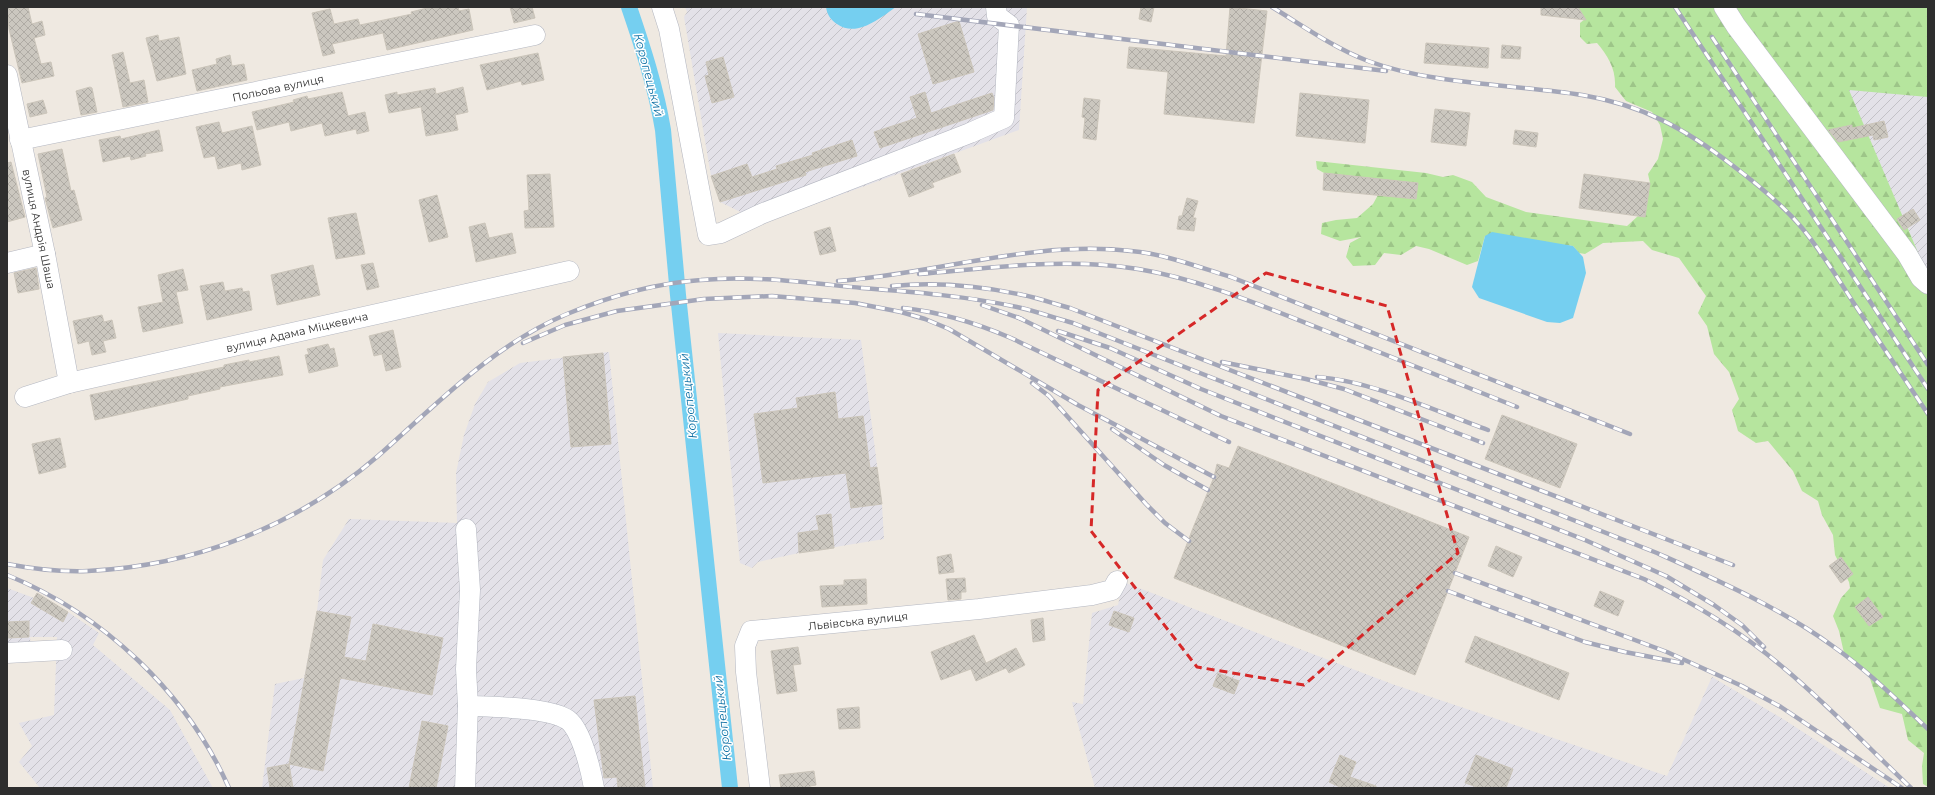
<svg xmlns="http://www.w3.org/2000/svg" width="1935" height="795" viewBox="0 0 1935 795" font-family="Montserrat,sans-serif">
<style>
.industrial{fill:url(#industrial-furrows)}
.forest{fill:url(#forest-firs)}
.water{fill:#75cff0}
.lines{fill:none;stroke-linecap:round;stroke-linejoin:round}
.canal{stroke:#75cff0;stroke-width:16}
.building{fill:url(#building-cross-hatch);stroke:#cbc5ba}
.minor-casing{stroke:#b4b7c1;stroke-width:21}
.minor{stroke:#fff;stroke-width:20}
.rail-casing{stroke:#a3a6b8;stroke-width:4.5}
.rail{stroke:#fff;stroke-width:3;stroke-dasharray:9;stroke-linecap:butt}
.marked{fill:none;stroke:#d62828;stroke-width:3;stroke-dasharray:8 5;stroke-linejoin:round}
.labels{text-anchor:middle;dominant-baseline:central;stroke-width:3;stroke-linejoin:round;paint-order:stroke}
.street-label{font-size:11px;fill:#2e2e2e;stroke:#fff}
.water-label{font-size:12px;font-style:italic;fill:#0d6fa3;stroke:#fff}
</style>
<defs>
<pattern id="industrial-furrows" width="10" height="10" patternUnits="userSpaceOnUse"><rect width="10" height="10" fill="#e3e1e8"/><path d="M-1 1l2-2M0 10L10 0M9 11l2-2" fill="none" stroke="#c3c1c7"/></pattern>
<pattern id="forest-firs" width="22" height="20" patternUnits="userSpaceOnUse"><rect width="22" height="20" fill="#b6e59e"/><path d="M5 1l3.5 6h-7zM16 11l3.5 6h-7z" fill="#9dc588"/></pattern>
<pattern id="building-cross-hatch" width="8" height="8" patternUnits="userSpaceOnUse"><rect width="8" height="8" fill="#cbc7bf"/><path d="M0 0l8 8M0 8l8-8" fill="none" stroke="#afaba4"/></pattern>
</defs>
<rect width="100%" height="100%" fill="#efe9e1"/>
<g class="industrial">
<polygon points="685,7 1027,7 1019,130 763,223 720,202 711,176 684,17 687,12"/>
<polygon points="1928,7 1928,352 1772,124"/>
<polygon points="718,333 861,340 882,504 884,539 799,553 758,562 752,568 740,563"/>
<polygon points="609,352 653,788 262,788 275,684 304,678 317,611 323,560 349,519 457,523 456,473 464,435 475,404 488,382 520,363"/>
<polygon points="1123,582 1392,684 1667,776 1712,677 1783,719 1890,788 1095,788 1072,702 1083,704 1092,613 1118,605"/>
<polygon points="7,588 34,598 37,593 68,612 99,633 93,645 170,710 213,788 40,788 19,762 32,746 19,723 54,715 57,637 30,637 31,652 7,653"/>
</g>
<path class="forest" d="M 1578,7 L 1928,7 L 1928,97 L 1849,90 L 1928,276 L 1928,787 L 1923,784 L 1922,766 L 1924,753 L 1908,740 L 1902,714 L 1880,708 L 1868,673 L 1844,653 L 1839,631 L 1833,616 L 1841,598 L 1850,588 L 1849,582 L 1835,555 L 1833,535 L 1822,515 L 1818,501 L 1802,491 L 1793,471 L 1768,441 L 1756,443 L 1738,431 L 1732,410 L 1739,399 L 1729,372 L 1714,354 L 1707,326 L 1698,313 L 1706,296 L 1679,258 L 1652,250 L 1643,241 L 1603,243 L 1585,254 L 1579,253 L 1573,246 L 1485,236 L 1478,261 L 1467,265 L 1429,249 L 1416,246 L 1401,255 L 1384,253 L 1375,265 L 1353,266 L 1346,257 L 1350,243 L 1361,237 L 1340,241 L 1321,234 L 1322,223 L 1336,220 L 1357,218 L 1373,204 L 1378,195 L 1416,199 L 1418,183 L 1324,173 L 1317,169 L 1316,161 L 1426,173 L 1443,177 L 1453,175 L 1472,182 L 1486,197 L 1526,212 L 1627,226 L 1638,216 L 1645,217 L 1650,183 L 1648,174 L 1658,159 L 1663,139 L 1660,125 L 1652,112 L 1626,101 L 1615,87 C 1616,69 1608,56 1597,43 L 1587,44 L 1580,37 L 1580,23 L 1585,19 Z"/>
<g class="water">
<path d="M 826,7 L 896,7 C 880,18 857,38 837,24 C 831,20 827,15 826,7 Z"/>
<polygon points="1492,232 1573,246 1583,257 1586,273 1573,318 1560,323 1547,322 1479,298 1472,287 1485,236"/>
</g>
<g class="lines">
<path class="canal" d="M 629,7 C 643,48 656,88 663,130 L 678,295 L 730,788"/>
</g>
<g class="building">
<polygon points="7,7 28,7 32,24 42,21 45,35 34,38 41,64 51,62 54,76 22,83 9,29"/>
<polygon points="431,7 458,7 459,11 469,9 473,30 387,50 383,33 332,44 335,53 323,56 312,13 330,9 334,24 358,19 360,25 412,14 411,12"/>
<polygon points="510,7 532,7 535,18 514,23"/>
<polygon points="1141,7 1154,7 1151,22 1139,19"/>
<polygon points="1230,7 1267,11 1254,123 1164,114 1168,72 1127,68 1129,47 1226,56"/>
<polygon points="1541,7 1578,7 1586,20 1541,15"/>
<polygon points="959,21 974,72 933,84 918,34"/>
<polygon points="158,35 159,41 179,37 186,74 157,81 146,38"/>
<polygon points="1426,43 1489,48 1488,68 1424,63"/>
<polygon points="1502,45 1521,47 1520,59 1501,58"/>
<polygon points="123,52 130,83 144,80 148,102 123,107 112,55"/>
<polygon points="538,53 544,80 522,85 521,81 487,90 480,65"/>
<polygon points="230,55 232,66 244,64 247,80 197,91 192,70 217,64 216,59"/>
<polygon points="723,57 734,97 712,103 705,76 709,75 706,62"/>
<polygon points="90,87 92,88 97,112 81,115 76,91"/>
<polygon points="463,87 468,112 455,115 458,130 426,136 421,107 389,113 385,95 397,92 397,95 435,88 436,94"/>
<polygon points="342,92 348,116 365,112 369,131 357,134 356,129 325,136 322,123 291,131 289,122 257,130 252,112 294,102 293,100 307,96 308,99"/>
<polygon points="925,92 931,113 992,93 994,98 993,110 880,148 874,132 917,118 910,97"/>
<polygon points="1300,93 1369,100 1365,143 1296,136"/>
<polygon points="1084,98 1100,100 1096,140 1083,138 1085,118 1082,117"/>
<polygon points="43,100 47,113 30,117 27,104"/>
<polygon points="1435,109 1470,113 1466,146 1431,142"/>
<polygon points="1884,121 1888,137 1874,140 1873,135 1838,142 1828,130 1852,125 1852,128"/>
<polygon points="219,122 222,133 252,126 261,165 242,170 241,163 218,169 215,156 204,158 196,127"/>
<polygon points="159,130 163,151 145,154 146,156 131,160 130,156 103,162 99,140 120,136 121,139"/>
<polygon points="1515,130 1538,133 1536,147 1513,144"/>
<polygon points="852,140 857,156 805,172 806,175 720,202 711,176 747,164 752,177 777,169 776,166 813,155 812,153"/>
<polygon points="62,149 71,191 74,190 82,220 53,228 45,198 47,197 38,154"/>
<polygon points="954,154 961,172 932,183 934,187 909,197 901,174"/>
<polygon points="11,162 25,217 7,222 7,163"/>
<polygon points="1324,173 1418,183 1416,199 1323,190"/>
<polygon points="550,174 554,227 525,228 524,211 529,210 527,175"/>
<polygon points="1584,174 1650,183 1645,217 1579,208"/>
<polygon points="437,195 448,237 429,242 419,200"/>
<polygon points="1187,198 1198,201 1193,218 1196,218 1194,231 1177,229 1179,216 1182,216"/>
<polygon points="1913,209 1920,220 1904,230 1897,219"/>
<polygon points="356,213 365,254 336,259 328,218"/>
<polygon points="485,223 489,238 512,233 516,253 476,262 469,227"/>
<polygon points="830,227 836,251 820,255 814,232"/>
<polygon points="373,263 379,287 367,290 361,265"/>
<polygon points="313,265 320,295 277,305 271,275"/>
<polygon points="36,268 39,289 18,293 14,273"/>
<polygon points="183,269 188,290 176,292 183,323 143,332 138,307 163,302 158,275"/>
<polygon points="223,282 225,291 242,288 243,292 249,291 252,310 207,320 200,286"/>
<polygon points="102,315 104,322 112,320 116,338 103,341 106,352 92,355 89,341 78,344 73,321"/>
<polygon points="393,330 401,367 386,371 382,354 374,356 369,336"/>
<polygon points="328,344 330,349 334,348 338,366 309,373 305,355 309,354 307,349"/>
<polygon points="603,353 611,444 571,447 563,357"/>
<polygon points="279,356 283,375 220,387 220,389 188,396 188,399 95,420 90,395 224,367 224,365 249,360 249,362"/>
<polygon points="835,392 838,419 863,416 870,468 877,467 882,504 851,508 846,473 763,483 754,414 798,408 796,398"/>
<polygon points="1502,415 1577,444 1560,488 1485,459"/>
<polygon points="60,438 66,467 39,474 32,444"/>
<polygon points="1238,446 1469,537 1415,675 1174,578 1193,528 1214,477 1217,464 1229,468"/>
<polygon points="831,514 834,548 799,553 798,533 819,530 816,516"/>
<polygon points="1496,546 1522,557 1513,577 1488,566"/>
<polygon points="951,554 954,572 939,574 937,557"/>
<polygon points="1841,557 1853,574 1841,583 1829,566"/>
<polygon points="965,578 966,592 961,592 961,599 948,600 946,579"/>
<polygon points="866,579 867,604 822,607 820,586 844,585 844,580"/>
<polygon points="1600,591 1624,601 1618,616 1594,606"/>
<polygon points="37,593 68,612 63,622 31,603"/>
<polygon points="1868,597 1883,617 1869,626 1855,607"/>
<polygon points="317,611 351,617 344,657 366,661 373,624 443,638 432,695 340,678 323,771 289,764"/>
<polygon points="1114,611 1134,618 1129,632 1109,625"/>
<polygon points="1043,618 1045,640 1033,642 1031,620"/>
<polygon points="29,621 29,637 7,638 7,622"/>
<polygon points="974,635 986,663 1016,648 1025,665 1009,673 1006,668 976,681 971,669 941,680 931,652"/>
<polygon points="1475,636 1569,673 1559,700 1465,662"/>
<polygon points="798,647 801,664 793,665 797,691 777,694 771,651"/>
<polygon points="1218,673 1239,681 1234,694 1213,686"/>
<polygon points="635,696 645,788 618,788 617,777 604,778 594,700"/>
<polygon points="859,707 860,728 839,729 837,709"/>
<polygon points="422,721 448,726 436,788 409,788"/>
<polygon points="1340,755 1356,762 1350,777 1376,786 1376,788 1342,788 1329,782"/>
<polygon points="1476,755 1513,769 1506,788 1480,788 1465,783"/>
<polygon points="289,764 293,788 270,788 267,768"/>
<polygon points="814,771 816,785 810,786 810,788 781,788 779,775"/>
</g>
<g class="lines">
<defs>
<g id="minor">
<polyline points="662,7 669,29 708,235 721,233 761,214 970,133 1004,118 1009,25 997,16 996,7"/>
<polyline points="1724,7 1736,26 1907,254 1921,278 1928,284"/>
<polyline points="7,75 45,254 69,383"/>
<polyline points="20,140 535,35"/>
<polyline points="7,263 45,254"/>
<polyline points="25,397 69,383 569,271"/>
<polyline points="466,529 470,590 466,669 468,706"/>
<polyline points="7,653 62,650"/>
<path d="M 465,788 L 468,706 C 493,707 549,707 568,720 C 582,731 591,771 594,788"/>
<polyline points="760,788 746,672 745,646 751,631 979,609 1092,595 1112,590 1117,581"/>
</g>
</defs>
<use href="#minor" class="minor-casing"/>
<use href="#minor" class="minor"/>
<defs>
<g id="rail">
<path d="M 1272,7 C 1303,26 1334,48 1368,61 C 1433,85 1513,84 1582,95 C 1642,105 1684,128 1732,165 C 1757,184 1782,204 1802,228 C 1821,251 1837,277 1853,302 C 1878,339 1903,377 1928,414"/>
<polyline points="1675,7 1928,389"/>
<polyline points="916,14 1386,71"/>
<polyline points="1712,37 1928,365"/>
<path d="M 919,274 C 992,268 1065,257 1138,269 C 1199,279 1258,304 1316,327 C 1383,354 1450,380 1517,407"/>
<path d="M 838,281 C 936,274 1031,240 1131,251 C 1165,254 1198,267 1231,277 L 1630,434"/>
<path d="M 892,286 C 934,282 981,286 1023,295 C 1039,298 1054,304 1070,308 L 1733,565"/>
<polyline points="982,305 1022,319"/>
<path d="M 903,308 C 941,312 976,323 1011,338 L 1229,442"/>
<path d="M 1017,317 L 1221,416 L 1644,579 C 1694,603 1743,633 1785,669 C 1829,706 1869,748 1911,788"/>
<polyline points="1058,331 1110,348 1201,389 1585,540 1666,576 1714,605 1742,625 1764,647"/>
<polyline points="523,343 565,325 617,311 704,299 772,296 855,303 901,312 925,319 949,329 1078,405 1214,477"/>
<polyline points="1222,362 1306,379 1344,389 1483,443"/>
<path d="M 1317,377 C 1373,381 1435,411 1488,430"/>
<polyline points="1032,383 1049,396 1146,504 1165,523 1189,541"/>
<polyline points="1112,429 1164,465 1208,490"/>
<path d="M 7,564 C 33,569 61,572 88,571 C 194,566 297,526 378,456 C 437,404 493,345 567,314 C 608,297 656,283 701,280 C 754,275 809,283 862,288 C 914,292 966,296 1017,307 C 1036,311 1054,318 1073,323 L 1657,553 C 1717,580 1781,608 1834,647 C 1868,671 1898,701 1928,729"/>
<polyline points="1455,573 1667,652 1742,686 1781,707 1902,788"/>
<path d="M 7,575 C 103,614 187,693 229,788"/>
<polyline points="1448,591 1585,642 1625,652 1682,663"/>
</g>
</defs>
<use href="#rail" class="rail-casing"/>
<use href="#rail" class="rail"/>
</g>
<path class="marked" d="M 1266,273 L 1387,306 L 1458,553 L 1304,685 L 1197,667 L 1091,531 L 1098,390 Z"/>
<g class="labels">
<g class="street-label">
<text transform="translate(278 88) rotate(-12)">Польова вулиця</text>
<text transform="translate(39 229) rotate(78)">вулиця Андрія Шаша</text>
<text transform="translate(297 332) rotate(-13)">вулиця Адама Міцкевича</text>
<text transform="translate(858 621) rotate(-6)">Львівська вулиця</text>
</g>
<g class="water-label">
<text transform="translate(649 75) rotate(75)">Коропецький</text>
<text transform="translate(688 396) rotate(-96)">Коропецький</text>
<text transform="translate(722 718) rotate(-96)">Коропецький</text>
</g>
</g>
<rect width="1935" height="795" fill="none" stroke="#2e2e2e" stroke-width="16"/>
</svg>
